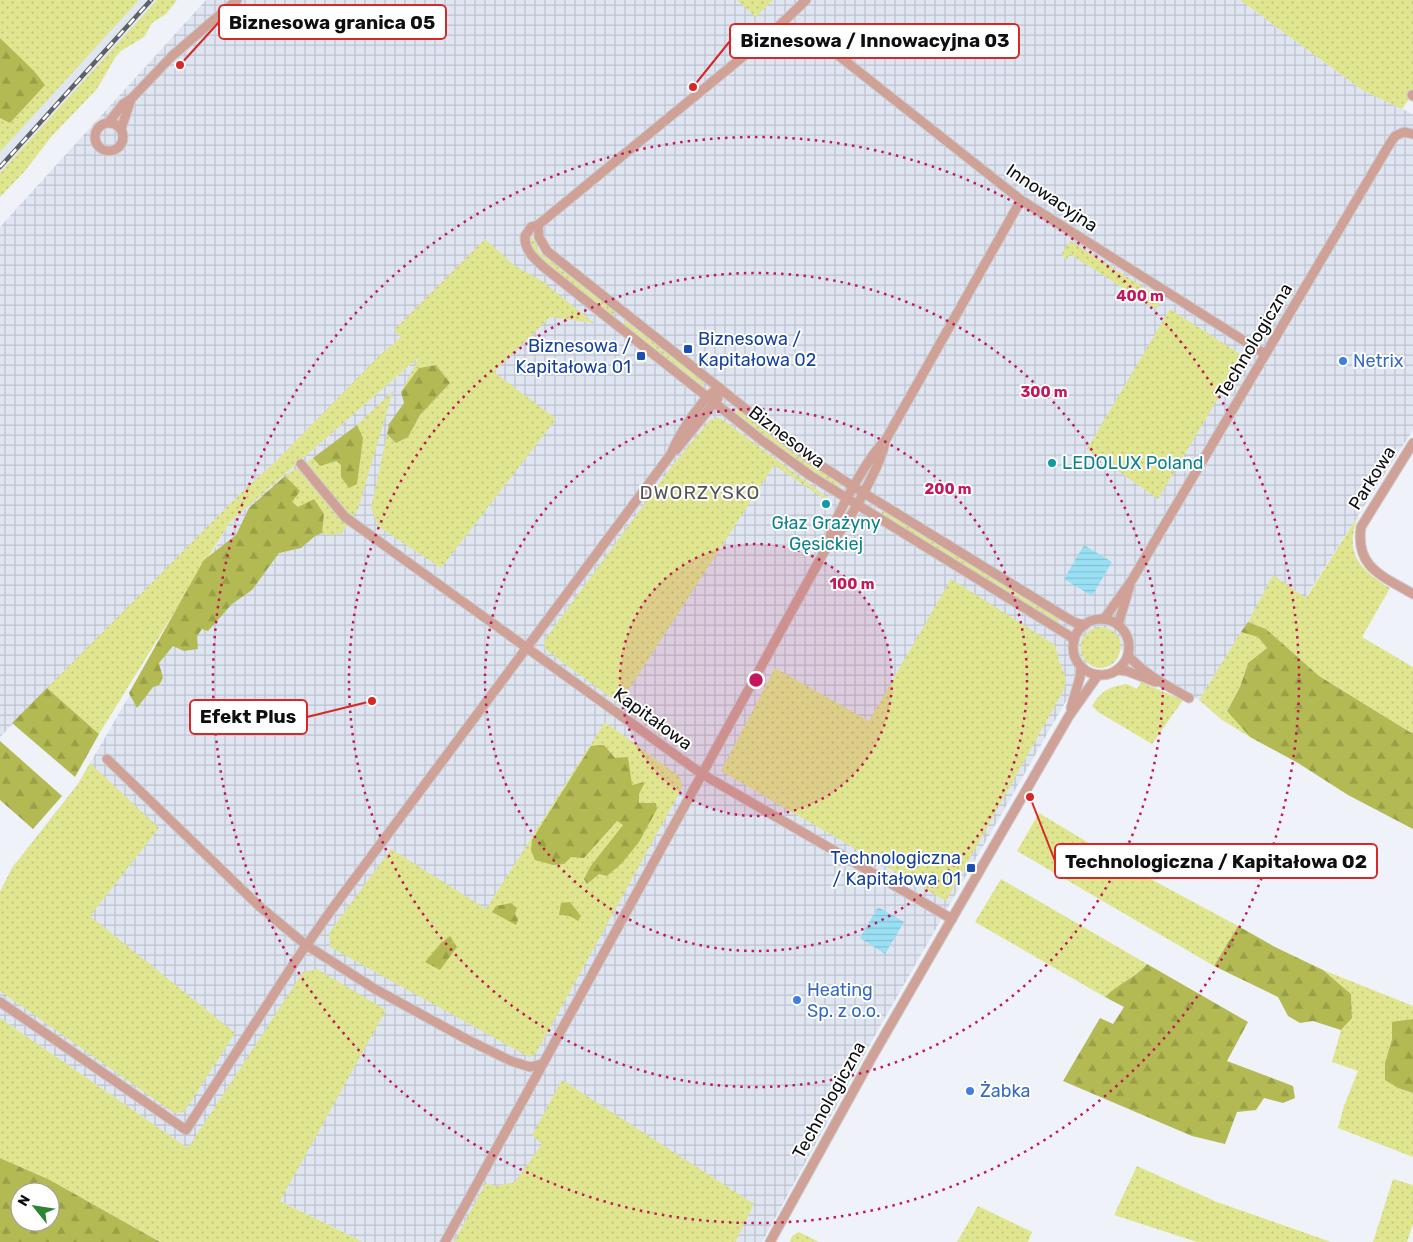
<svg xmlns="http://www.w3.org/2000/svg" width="1413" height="1242" viewBox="0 0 1413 1242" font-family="Rubik,sans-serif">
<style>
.built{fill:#dfe5f1}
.industrial{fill:url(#industrial-grid)}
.grass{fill:url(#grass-dots)}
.forest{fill:url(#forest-firs);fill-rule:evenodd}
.water{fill:url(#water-rules)}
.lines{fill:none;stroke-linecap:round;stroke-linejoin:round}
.street-casing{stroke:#cbced3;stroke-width:11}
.street{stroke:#d0a297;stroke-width:9}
.rail-casing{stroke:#5e6064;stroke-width:4.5}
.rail{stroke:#fff;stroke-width:2.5;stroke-dasharray:8;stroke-linecap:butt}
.ring{fill:none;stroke:#c2185b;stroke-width:2.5;stroke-dasharray:2.5 5}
.transit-dot{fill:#1a4fb4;stroke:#fff;stroke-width:2}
.shop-dot{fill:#3f7fe0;stroke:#fff;stroke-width:2}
.culture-dot{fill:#0f9aa8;stroke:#fff;stroke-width:2}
.labels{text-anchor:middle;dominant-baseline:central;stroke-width:4;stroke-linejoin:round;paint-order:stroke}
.street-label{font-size:18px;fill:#0e0f11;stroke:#fff}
.transit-label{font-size:18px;fill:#164399;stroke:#fff;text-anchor:end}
.shop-label{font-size:18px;fill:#366cbe;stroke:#fff;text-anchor:start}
.culture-label{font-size:18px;fill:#0d838f;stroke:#fff;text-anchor:start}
.neighbourhood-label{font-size:19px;letter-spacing:1px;fill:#52555a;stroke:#fff}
.centre{fill:#c2185b;stroke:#fff;stroke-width:2.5}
.ring-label{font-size:15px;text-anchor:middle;font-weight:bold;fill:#c2185b;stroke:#fff;stroke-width:4;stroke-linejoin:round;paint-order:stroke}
.leader{fill:none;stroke:#d62828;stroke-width:2}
.callout-dot{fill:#d62828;stroke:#fff;stroke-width:2}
.callout{fill:#fff;stroke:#d62828;stroke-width:2}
.callout-label{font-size:19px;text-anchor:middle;font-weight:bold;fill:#0e0f11}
</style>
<defs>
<pattern id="industrial-grid" width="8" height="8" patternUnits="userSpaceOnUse" patternTransform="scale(1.25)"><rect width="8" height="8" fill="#dfe5f1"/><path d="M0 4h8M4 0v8" fill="none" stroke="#bec3ce"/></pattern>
<pattern id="grass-dots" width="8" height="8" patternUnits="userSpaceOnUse" patternTransform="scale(1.25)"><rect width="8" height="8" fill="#e0e68f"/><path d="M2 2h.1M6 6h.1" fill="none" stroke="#bfc47a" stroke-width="1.8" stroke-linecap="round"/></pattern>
<pattern id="forest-firs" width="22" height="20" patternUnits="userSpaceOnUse" patternTransform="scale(1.25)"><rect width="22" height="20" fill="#b3ba53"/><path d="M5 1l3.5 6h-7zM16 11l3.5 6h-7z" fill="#999f47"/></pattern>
<pattern id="water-rules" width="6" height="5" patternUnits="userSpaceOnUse" patternTransform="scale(1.25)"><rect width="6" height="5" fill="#9ae0f5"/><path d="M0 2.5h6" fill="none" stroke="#84bfd1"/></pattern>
</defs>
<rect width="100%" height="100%" fill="#eff2f8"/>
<polygon class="built" points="139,0 157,0 0,173 0,152"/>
<polygon class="industrial" points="206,0 1240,0 1362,90 1413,114 1413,430 1305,598 1273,576 1248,622 1199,700 1102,638 878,1030 762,1242 363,1242 280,1201 188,1148 0,1018 0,892 12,868 78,784 230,522 420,356 278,459 241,493 0,737 0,227"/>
<g class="grass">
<polygon points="0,0 139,0 0,152"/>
<polygon points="157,0 177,0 166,14 152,23 144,37 121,51 116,56 97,89 51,137 25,171 0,197 0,173"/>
<polygon points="737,0 773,0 756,17"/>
<polygon points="1240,0 1413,0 1413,93 1402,109 1362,90"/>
<path d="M 532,237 L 540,253 L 614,311 L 615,315 L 612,315 L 537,256 C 532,250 530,245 530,238 Z"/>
<polygon points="485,239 515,266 542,281 594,323 550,317 494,372 556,419 441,568 379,527 371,508 387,434 396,443 408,437 420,415 450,383 436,365 419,368 401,392 419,357 230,522 99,734 47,688 241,493 278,459 379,356 401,337 394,330"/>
<polygon points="1070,241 1162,299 1156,309 1070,254 1067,259 1064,258 1062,253"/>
<polygon points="1170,309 1243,356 1158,499 1087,449"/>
<polygon points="624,321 627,322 701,380 705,388 624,324"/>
<polygon points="393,391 358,509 341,534 326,535 322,533 324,514 298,507 291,502 289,479 285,476 313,458 320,466 336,461 341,465 341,476 363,438 357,425"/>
<path d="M 737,409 L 793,452 L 838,483 L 841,487 C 832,486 825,479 817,474 C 789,456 762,434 736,413 Z"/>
<polygon points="717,418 723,420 828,498 823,498 774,465 622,700 669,734 664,737 545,649 544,641 673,465 710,420"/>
<polygon points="883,511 1060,619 1058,623 881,514"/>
<path d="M 1358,516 C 1344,553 1359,569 1390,588 L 1362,637 L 1413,667 L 1413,734 L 1319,676 L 1266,629 L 1248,622 L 1273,575 L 1306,598 Z"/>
<path d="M 951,579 L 1055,645 C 1057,652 1058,660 1061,666 C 1067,680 1068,677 1062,693 L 946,901 L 721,771 L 775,668 L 869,721 Z"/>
<path d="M 1098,627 C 1111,627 1124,636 1120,651 C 1119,657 1115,663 1109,666 C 1084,677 1066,637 1098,627 Z"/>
<polygon points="1241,632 1258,637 1267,648 1248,663 1240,687 1227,710 1250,737 1222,720 1199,700"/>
<path d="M 1141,682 L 1183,700 L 1152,744 L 1098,712 L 1092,706 C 1101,691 1108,687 1127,684 L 1137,689 Z"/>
<polygon points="605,722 680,777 682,788 536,1053 529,1057 330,947 329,933 391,849 486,909"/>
<polygon points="90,763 159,828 90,916 235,1033 184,1112 174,1113 0,991 0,892 12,868 78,784"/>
<polygon points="1039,813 1132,869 1238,926 1214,966 1017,851"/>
<path d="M 1001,879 L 1147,964 C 1137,977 1117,984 1105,997 L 975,922 Z"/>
<polygon points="317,969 386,1010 280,1201 363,1242 160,1242 50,1180 0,1158 0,1018 188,1148 303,972"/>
<polygon points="1323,970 1413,1006 1413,1019 1392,1023 1392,1039 1385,1063 1398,1088 1413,1093 1413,1157 1338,1128 1344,1106 1358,1071 1332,1062 1341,1030 1352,1018 1351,994"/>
<polygon points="562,1080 754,1204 735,1242 454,1242 486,1183 496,1186 515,1182 542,1144 532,1135"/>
<polygon points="1137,1166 1217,1202 1331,1242 1197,1242 1114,1215"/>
<polygon points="1393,1179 1413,1185 1413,1224 1407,1242 1373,1242"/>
<polygon points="978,1206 1032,1232 1028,1242 957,1242"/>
<polygon points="799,1232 819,1242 790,1242 792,1236"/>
</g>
<g class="forest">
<polygon points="0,38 34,71 45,85 10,123 0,118"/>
<polygon points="436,365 450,383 420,415 408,437 396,443 387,434 389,424 404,403 401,392 419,368"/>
<polygon points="357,425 363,438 357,484 349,488 341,477 341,465 336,461 320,466 313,458"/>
<polygon points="285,476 300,491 292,502 298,507 314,499 324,514 322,533 315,536 301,548 279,553 252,590 232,604 208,631 202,629 197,636 198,649 184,651 173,646 159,663 163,678 159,685 153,687 137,708 129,693 204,560 236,535 249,508"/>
<polygon points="1248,622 1266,629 1319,676 1413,734 1413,829 1348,795 1298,763 1250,737 1227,711 1240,687 1248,663 1267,648 1258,637 1241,632"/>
<polygon points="47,688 99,734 75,777 12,723"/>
<polygon points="0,741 62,796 33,829 0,800"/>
<polygon points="604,745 615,758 628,757 632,785 645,782 639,794 639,803 656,803 657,809 639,842 622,863 607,876 599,874 587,884 584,879 590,867 623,825 617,821 584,858 571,857 564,864 553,865 535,860 531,850 532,840 591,746"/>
<polygon points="570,902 581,916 578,921 570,916 559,915 561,903"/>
<polygon points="511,903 517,908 515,914 518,920 516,925 492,912 496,906"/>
<polygon points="1238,926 1275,947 1323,970 1351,994 1352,1018 1341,1030 1313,1021 1300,1023 1288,1016 1278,997 1214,966"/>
<polygon points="450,936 457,947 440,970 425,962 441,943"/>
<path d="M 1147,964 L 1248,1022 L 1227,1061 L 1293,1086 L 1295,1098 L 1283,1103 L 1264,1098 L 1256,1110 L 1237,1112 L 1225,1144 L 1192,1136 L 1063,1081 L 1100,1018 L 1113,1024 L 1124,1007 L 1105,997 C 1117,984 1137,977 1147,964 Z"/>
<polygon points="1413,1019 1413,1093 1398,1088 1385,1080 1385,1063 1392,1039 1392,1022"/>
<path d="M 0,1158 L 50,1180 L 160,1242 L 0,1242 ZM 20,1192 L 50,1192 L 50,1222 L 20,1222 Z"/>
</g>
<g class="water">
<polygon points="1084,545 1112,562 1092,596 1064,579"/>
<polygon points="878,907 904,922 885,954 860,938"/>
</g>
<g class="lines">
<defs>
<g id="street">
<path d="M 806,0 L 779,26 L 751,50 L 566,202 L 538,225 L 531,227 L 525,236 C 524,251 536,260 546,269 L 764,442 L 811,476 L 1060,630 L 1071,637 L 1074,641"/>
<polyline points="834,52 1021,200 1265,354"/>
<polyline points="1412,95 1413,96"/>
<polyline points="131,99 172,56 237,0"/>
<polyline points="109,122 123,104 131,99 121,129"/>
<circle cx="109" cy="137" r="14"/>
<polyline points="538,225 539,237 547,251 767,426 811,459 854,487 1067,618 1076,623 1085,625"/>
<path d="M 1413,443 L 1361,527 C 1355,568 1383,576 1413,594"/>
<polyline points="676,450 718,398"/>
<polyline points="301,464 345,517 702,774 952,919"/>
<path d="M 829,543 C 844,534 884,459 885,441"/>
<polyline points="1104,619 1132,580 1389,145 1395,136 1404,132 1413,134"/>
<circle cx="1101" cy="647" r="28"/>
<polyline points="1118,625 1130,585"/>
<path d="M 1128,655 C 1143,674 1168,686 1189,698"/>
<polyline points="1117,670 1127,671 1156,682"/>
<polyline points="1071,708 1080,677 1081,667"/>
<polyline points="107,759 259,906 306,945 375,989 468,1040 511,1061 530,1067 542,1064"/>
<path d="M 0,1002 L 186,1130 L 296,960 L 332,909 L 671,454 C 677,438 704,393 720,388"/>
<path d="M 445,1242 L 829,543 C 829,525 871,452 885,441 L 1021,200"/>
<polyline points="770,1242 872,1057 1069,716 1098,675"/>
</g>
</defs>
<use href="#street" class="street-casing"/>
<use href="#street" class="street"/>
<defs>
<polyline id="rail" points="0,167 151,0"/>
</defs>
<use href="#rail" class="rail-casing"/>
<use href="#rail" class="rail"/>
</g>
<circle cx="756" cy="680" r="136" fill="#c2185b" fill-opacity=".12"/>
<g class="ring">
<circle cx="756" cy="680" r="136"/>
<circle cx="756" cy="680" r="271"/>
<circle cx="756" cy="680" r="407"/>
<circle cx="756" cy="680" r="543"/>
</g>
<g class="transit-dot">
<rect x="683" y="344" width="10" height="10" rx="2.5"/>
<rect x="636" y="351" width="10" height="10" rx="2.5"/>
<rect x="966" y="863" width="10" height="10" rx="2.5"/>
</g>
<g class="shop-dot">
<circle cx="1343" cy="361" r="5"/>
<circle cx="797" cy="1000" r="5"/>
<circle cx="970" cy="1091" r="5"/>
</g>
<g class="culture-dot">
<circle cx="1052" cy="463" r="5"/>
<circle cx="826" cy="504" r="5"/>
</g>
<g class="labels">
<g class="street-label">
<text transform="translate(1052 198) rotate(34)">Innowacyjna</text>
<text transform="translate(1254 341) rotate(-59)">Technologiczna</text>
<text transform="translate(787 437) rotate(37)">Biznesowa</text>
<text transform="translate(1372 478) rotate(-58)">Parkowa</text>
<text transform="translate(653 719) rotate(36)">Kapitałowa</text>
<text transform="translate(829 1100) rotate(-61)">Technologiczna</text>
</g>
<g class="transit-label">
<text x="698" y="339" text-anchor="start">Biznesowa /<tspan x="698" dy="21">Kapitałowa 02</tspan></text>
<text x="631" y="346">Biznesowa /<tspan x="631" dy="21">Kapitałowa 01</tspan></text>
<text x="961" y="858">Technologiczna<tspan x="961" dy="21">/ Kapitałowa 01</tspan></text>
</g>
<g class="shop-label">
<text x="1353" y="361">Netrix</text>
<text x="807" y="990">Heating<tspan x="807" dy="21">Sp. z o.o.</tspan></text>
<text x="980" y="1091">Żabka</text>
</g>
<g class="culture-label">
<text x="1062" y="463">LEDOLUX Poland</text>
<text x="826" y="523" text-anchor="middle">Głaz Grażyny<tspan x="826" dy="21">Gęsickiej</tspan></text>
</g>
<g class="neighbourhood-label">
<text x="700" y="492">DWORZYSKO</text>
</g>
</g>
<circle cx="756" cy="680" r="8" class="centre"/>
<g class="ring-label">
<text x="1140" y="301">400 m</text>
<text x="1044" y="397">300 m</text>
<text x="948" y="494">200 m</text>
<text x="852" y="589">100 m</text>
</g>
<path class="leader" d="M180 65L219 22M693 87L730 41M372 701L307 717M1030 797L1055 861"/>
<g class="callout-dot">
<circle cx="180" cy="65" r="5"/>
<circle cx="693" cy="87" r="5"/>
<circle cx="372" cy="701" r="5"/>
<circle cx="1030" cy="797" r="5"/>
</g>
<g class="callout">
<rect x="219" y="5" width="227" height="34" rx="5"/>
<rect x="730" y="24" width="289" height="34" rx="5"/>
<rect x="190" y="700" width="117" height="34" rx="5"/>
<rect x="1055" y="844" width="322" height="34" rx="5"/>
</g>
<g class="callout-label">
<text x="332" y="29">Biznesowa granica 05</text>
<text x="875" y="47">Biznesowa / Innowacyjna 03</text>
<text x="248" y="723">Efekt Plus</text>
<text x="1216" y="868">Technologiczna / Kapitałowa 02</text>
</g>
<g transform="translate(35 1207) rotate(300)"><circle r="24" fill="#ffffff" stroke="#9f9fa0"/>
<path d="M0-4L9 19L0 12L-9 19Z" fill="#2f8432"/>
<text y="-8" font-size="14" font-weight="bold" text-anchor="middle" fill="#0e0f11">N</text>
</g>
</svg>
